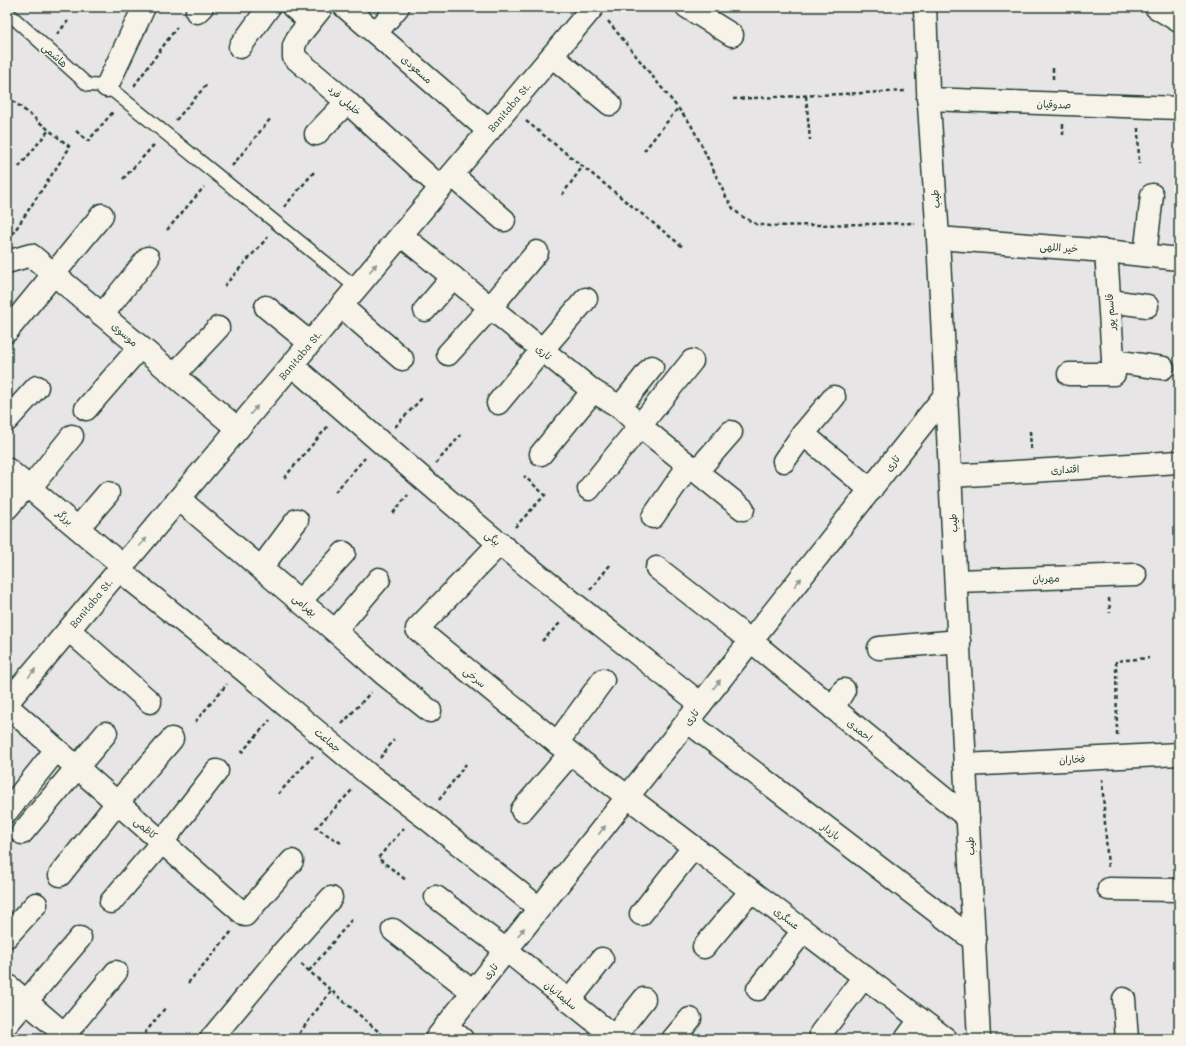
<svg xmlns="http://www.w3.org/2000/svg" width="1186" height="1046" viewBox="0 0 1186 1046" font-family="Mali,'Playpen Sans Arabic',sans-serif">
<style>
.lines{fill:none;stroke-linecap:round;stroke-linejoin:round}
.service-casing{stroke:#1f3d34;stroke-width:15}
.minor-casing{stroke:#1f3d34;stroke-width:25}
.secondary-casing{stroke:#1f3d34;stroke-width:25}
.path{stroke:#1f3d34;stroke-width:2.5;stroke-dasharray:4 3;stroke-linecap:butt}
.service{stroke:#f7f3e8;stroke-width:12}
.minor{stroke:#f7f3e8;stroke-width:22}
.secondary{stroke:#f7f3e8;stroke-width:22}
.oneway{fill:#8b988e}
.labels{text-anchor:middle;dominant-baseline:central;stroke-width:3;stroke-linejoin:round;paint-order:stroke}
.street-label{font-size:10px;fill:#1f3d34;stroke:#f7f3e8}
</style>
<rect width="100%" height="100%" fill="#e7e5e6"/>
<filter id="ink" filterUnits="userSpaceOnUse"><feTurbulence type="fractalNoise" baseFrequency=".025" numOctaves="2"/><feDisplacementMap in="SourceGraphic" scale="8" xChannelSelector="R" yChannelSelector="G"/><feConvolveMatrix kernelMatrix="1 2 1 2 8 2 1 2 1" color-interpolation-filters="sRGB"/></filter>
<g filter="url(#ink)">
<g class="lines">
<defs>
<polyline id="service" points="7,12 88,85 107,86 357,288"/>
<g id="minor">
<polyline points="293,7 310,21"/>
<polyline points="322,7 298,37 294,46 294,57 347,102 441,188"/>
<polyline points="345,7 489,131"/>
<polyline points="687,7 732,35"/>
<polyline points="197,12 202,7"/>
<polyline points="376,33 398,7"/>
<polyline points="240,47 269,7"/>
<polyline points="552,56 610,104"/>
<polyline points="107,86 144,7"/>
<polyline points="928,99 1179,108"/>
<polyline points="316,134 347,102"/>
<polyline points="452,175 504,220"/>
<polyline points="401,235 593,391 620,407 640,426 743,509"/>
<polyline points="938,238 1106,251 1179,259"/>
<polyline points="1145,255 1152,195"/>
<polyline points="7,262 31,255 238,429"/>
<polyline points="1110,301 1147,306"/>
<polyline points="341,306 402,359"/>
<polyline points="266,307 310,343"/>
<polyline points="425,310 453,277"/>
<polyline points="102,315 148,258"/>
<polyline points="7,331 102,215"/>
<polyline points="448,354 490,308 537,252"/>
<polyline points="1113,361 1163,368"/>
<path d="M292,365C361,425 430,486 500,544C566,598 634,651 701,704"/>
<polyline points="1069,374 1114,374 1106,251"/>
<polyline points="174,375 218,328"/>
<polyline points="498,403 542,350 586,299"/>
<polyline points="620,407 652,367"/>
<polyline points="86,409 140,347"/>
<polyline points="7,420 37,387"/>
<polyline points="803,434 871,490"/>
<polyline points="541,454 593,391"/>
<polyline points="784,461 803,434 834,397"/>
<polyline points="7,469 123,566"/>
<polyline points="697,471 731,432"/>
<polyline points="951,476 1179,462"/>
<polyline points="30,488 72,436"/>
<polyline points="589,489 692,361"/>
<polyline points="179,499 335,631 385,675 430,711"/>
<polyline points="7,508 27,485"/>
<polyline points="653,517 689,465"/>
<polyline points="78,528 108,493"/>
<polyline points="500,543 417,629 557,743 946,1039"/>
<polyline points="261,568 297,520"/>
<polyline points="657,568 751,641 968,818"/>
<polyline points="119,570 241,668 368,774 426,818 539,908"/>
<polyline points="956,581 1135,575"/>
<polyline points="300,601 344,553"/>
<polyline points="69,630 150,702"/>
<polyline points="335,631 379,579"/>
<polyline points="879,648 959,641"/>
<polyline points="7,703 593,7"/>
<polyline points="7,706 245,915 292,861"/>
<polyline points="833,708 844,690"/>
<polyline points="687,721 975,941"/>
<polyline points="557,743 603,680"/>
<polyline points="965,765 1179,754"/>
<polyline points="522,810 570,754"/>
<polyline points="7,811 56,750"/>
<polyline points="22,833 106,733"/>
<polyline points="60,875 117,803 172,739"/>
<polyline points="1109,889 1179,890"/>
<polyline points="436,897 506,950 617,1039"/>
<polyline points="111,902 162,842 217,771"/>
<polyline points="641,914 693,848"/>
<polyline points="393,930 473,992"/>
<polyline points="7,936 36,904"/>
<polyline points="704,947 751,891"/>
<polyline points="7,985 70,1039"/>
<polyline points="758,989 803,931"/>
<polyline points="1124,999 1127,1039"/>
<polyline points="569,1001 602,959"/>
<polyline points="7,1024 80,938"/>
<polyline points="446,1026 462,1039"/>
<polyline points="821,1033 864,977"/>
<polyline points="65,1034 116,972"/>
<polyline points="614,1037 644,999"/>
<polyline points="211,1039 285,950 331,898"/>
<polyline points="436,1039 946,394"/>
<polyline points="673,1039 690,1019"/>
<polyline points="906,1039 920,1020"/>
</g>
<g id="secondary">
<polyline points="925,7 928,90 938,238 979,1039"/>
<polyline points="1156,7 1179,21"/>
</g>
</defs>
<use href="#service" class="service-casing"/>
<use href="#minor" class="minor-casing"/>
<use href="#secondary" class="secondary-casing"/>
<g class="path">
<polyline points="608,21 690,123 701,144 726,197 734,210 743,217 756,224 770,226 915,223"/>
<polyline points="57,34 68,21"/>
<polyline points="1053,68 1053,82"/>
<polyline points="134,86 177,27"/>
<polyline points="7,96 70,147 10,238"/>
<polyline points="806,96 810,140"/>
<polyline points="733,99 906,91"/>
<polyline points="176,120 208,83"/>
<polyline points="526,121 683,247"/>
<polyline points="1063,124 1063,138"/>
<polyline points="1138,128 1139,164"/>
<polyline points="76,131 88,141 113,112"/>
<polyline points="644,151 678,108"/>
<polyline points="232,166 271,118"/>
<polyline points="19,167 49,130"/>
<polyline points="123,179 154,145"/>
<polyline points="562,195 583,166"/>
<polyline points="284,207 314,172"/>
<polyline points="167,230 204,187"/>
<polyline points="224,286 268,237"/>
<polyline points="395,427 422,398"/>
<polyline points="1030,431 1031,449"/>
<polyline points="436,463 461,435"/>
<polyline points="284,478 329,425"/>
<polyline points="335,492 365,458"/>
<polyline points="393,513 408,495"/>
<polyline points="515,527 545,495 524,476"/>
<polyline points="590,590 610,565"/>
<polyline points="1109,598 1110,613"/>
<polyline points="542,641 561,622"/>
<polyline points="195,722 227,684"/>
<polyline points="342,724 371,692"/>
<polyline points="1117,735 1116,661 1149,658"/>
<polyline points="241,753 270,720"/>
<polyline points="380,758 394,740"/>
<polyline points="1102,779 1108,868"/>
<polyline points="278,794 313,756"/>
<polyline points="439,800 466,764"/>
<polyline points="404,828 378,858 406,880"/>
<polyline points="341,843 316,828 352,790"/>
<polyline points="301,964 387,1039"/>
<polyline points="309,971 353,918"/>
<polyline points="188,983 232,931"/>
<polyline points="140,1039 166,1007"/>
<polyline points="295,1039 331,991"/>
</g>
<use href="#service" class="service"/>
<use href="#minor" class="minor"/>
<use href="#secondary" class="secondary"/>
</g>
<defs><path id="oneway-solid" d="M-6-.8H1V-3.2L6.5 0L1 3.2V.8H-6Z"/></defs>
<g class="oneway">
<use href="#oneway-solid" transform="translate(373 268) rotate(-50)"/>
<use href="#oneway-solid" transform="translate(254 410) rotate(-50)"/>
<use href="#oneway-solid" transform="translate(143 542) rotate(-50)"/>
<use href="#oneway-solid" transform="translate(798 582) rotate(-51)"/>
<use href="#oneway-solid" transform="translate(32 673) rotate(-50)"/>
<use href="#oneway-solid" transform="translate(717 684) rotate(-52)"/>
<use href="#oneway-solid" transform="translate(602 830) rotate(-52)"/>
<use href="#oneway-solid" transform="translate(521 932) rotate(-52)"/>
</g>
</g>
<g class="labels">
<g class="street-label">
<text transform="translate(55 55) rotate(42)">هاشمی</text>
<text transform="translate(417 69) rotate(41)">مسعودی</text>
<text transform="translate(345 100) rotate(41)">خلیلی فرد</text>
<text transform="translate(1054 104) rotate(2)">صدوقیان</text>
<text transform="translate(509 107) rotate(-50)">Banitaba St.</text>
<text transform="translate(935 199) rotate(-94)">طیب</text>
<text transform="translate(1059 247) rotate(4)">خیر اللهی</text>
<text transform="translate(1110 312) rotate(-94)">قاسم پور</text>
<text transform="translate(125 334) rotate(41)">موسوی</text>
<text transform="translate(544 352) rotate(39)">تاری</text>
<text transform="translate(300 355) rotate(-50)">Banitaba St.</text>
<text transform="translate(892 463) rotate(-52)">تاری</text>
<text transform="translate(1065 469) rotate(-3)">اقتداری</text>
<text transform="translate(65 517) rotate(40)">برزگر</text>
<text transform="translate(953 523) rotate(-93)">طیب</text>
<text transform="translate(493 538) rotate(40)">بیگی</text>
<text transform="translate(1046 578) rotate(-2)">مهربان</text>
<text transform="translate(91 603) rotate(-50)">Banitaba St.</text>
<text transform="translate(305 605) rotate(40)">بهرامی</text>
<text transform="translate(475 677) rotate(39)">سرخی</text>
<text transform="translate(691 717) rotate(-52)">تاری</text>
<text transform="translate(860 730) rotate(39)">احمدی</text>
<text transform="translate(328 740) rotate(40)">جماعت</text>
<text transform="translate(1072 759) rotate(-3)">فخاران</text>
<text transform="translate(146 828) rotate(41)">کاظمی</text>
<text transform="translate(831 831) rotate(37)">بازدار</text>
<text transform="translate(970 846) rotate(-93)">طیب</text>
<text transform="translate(787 918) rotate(37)">عسگری</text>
<text transform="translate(490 971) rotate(-51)">تاری</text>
<text transform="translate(561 995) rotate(39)">سلیمانیان</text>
</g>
</g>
<rect width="1186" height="1046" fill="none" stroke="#f7f3e8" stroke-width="24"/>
<rect x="12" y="12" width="1162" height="1022" fill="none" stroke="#1f3d34" stroke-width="1.5" filter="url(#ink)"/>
</svg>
